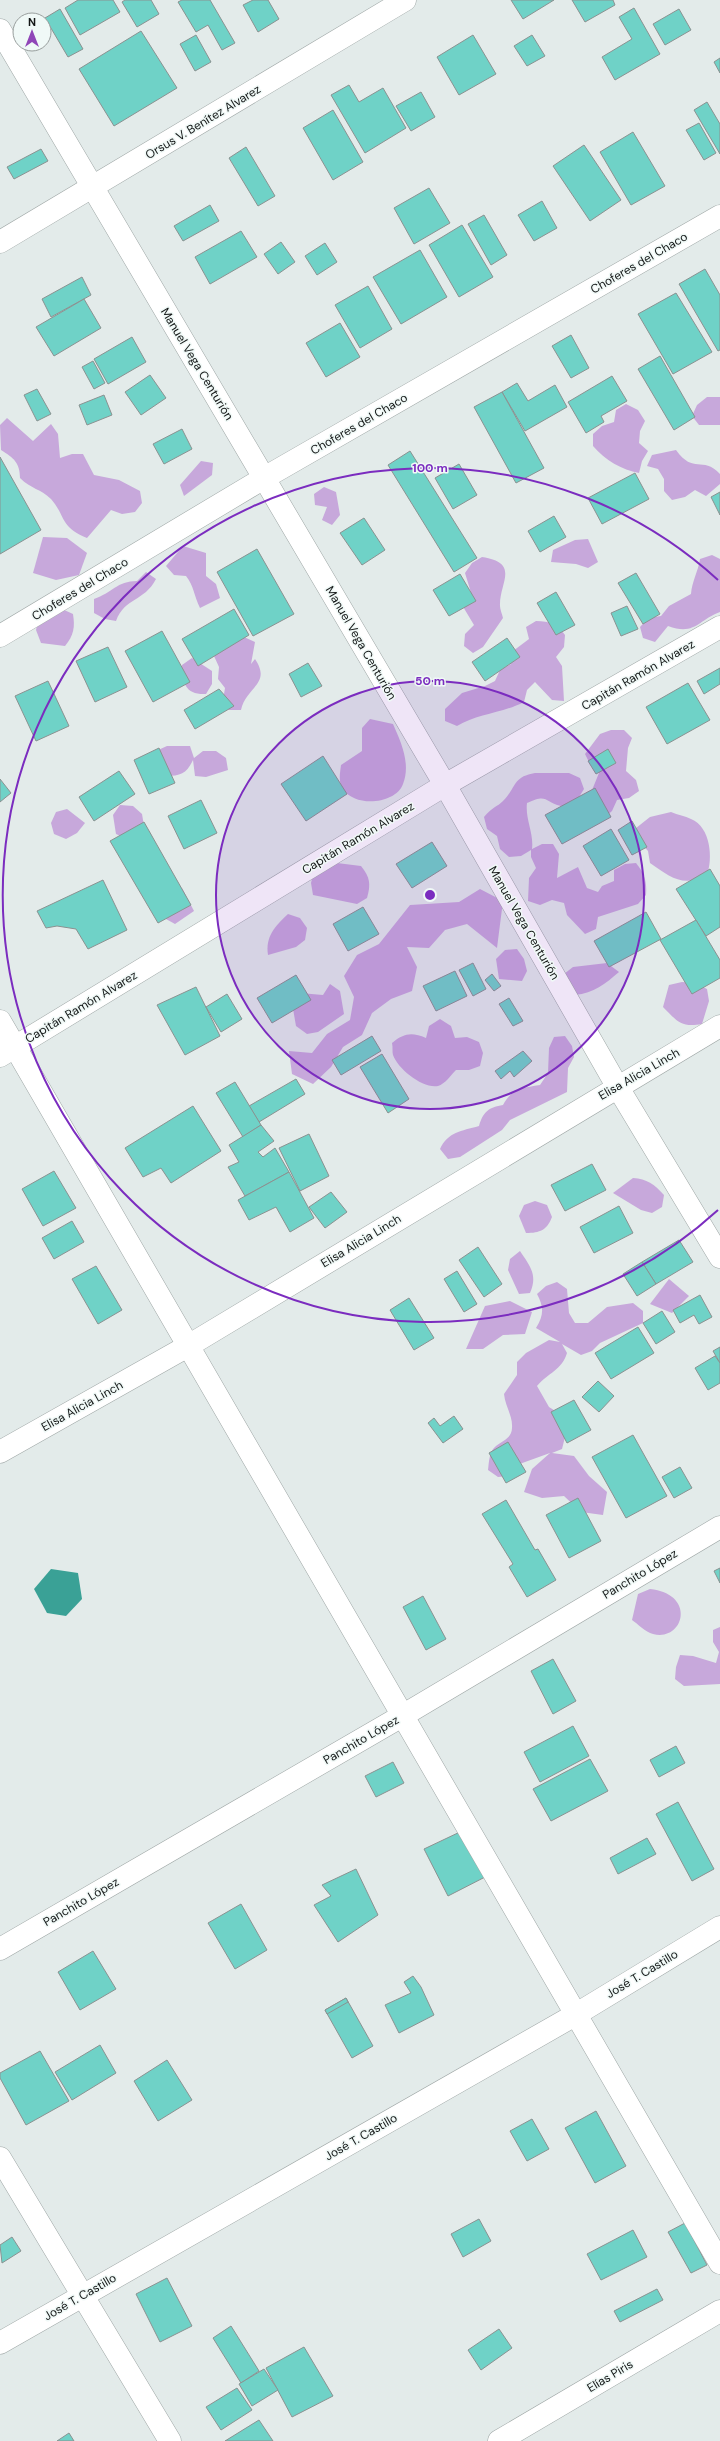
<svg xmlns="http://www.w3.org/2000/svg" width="720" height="2441" viewBox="0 0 720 2441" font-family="'DM Sans',sans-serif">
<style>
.green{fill:#c7a8db}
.water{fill:#3aa196}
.building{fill:#6fd2c7;stroke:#8a9291}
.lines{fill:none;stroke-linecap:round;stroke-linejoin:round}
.minor-casing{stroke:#9fa7a6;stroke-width:23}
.minor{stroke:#fff;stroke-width:22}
.ring{fill:none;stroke:#7b2cbf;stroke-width:2}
.labels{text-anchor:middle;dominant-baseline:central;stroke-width:3;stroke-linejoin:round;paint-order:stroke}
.street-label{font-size:12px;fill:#131616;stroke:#f0f9f7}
.centre{fill:#7b2cbf;stroke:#f0f9f7;stroke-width:2}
.ring-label{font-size:12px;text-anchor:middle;font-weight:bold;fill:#7b2cbf;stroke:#f0f9f7;stroke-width:3;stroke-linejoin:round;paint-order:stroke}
</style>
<rect width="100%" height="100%" fill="#e3ebea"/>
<g class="green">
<polygon points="707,397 720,397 720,425 699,425 692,416 697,405"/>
<path d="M626,404L638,410L645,421L640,431L639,443L648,451L642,461L639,473C622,470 605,460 593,446V434L602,426L614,422L616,410Z"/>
<path d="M7,418L33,441L51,424L58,434L60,458L72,454H83L94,475L119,480L140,491L142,503L135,512L122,514L111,510L87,538C59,526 67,518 51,499C41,489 31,489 20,478C20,463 14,458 1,450L0,425Z"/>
<path d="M676,450C694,475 702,455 720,474V484L706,496L695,490L685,497L672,500L664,491V479L658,469L647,466L652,455Z"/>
<polygon points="201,461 213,463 212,475 184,496 180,485"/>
<polygon points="324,487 336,492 340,515 332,525 322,520 327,507 315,505 314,494"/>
<polygon points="43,537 67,538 87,553 79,575 56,580 33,573"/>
<polygon points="588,539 598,562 588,568 576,564 551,562 553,550 575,540"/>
<path d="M183,546L206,553V576L216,584L220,598L200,608C194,596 194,586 186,576L174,575L166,566Z"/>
<path d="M712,555L720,559V612C698,620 695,636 668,626L655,642L643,638L640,627L648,618L661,616L669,606L691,594C692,581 698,572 700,559Z"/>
<path d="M482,557C521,563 499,583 500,606C500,609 502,614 503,618L483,647L473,653L464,646L465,634L474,625L462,605L472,596L465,573L472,563Z"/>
<path d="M146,572L156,579C144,602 125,597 116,621L105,619L94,613V599C112,593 117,581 137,581Z"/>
<path d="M62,609L73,614C75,627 74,635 65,646L41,643L36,630L39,618Z"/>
<path d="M536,621C550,621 557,624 565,635L564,647L556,657L562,666L564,701L552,700L535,682L527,690L524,702C503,713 477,714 457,726L445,721V709L462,693L485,686L495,681L500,670L511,664L513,651L529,639L526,627Z"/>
<path d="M244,637L255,642L251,664L255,659C272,684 246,687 241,710H229L223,700L225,688L218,679L219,667L214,656Z"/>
<path d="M192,658L212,671V684L206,694C186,695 182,684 182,665Z"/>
<path d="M370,719L393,724C401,742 411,764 403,784C396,804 355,808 343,789C338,782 340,773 341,765L362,751V728Z"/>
<polygon points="611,730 624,730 632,738 628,748 626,771 636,780 639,791 629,798 617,800 612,811 603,819 581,817 599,773 590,764 585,754 600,734"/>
<path d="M167,746H190L194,758L203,751H216L226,758L228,770L206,777L195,776L193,760C187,773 181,776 166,776L156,751Z"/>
<path d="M535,773H569L580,778L584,789L574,805C571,805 565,807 561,806C544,802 548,793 527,803C525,819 534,833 532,849L542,844H553L559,854L557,878L578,867L587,888L598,892L602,886L614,881V870L625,864L636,863C645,874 647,882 646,895L638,904L598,917L596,929L585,934L567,915L564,903L552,900L540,905L528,901L529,878L536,868L531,857V850L521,856L509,857L500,849L497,836L487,829L484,817C492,807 497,807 503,801C517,787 512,777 535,773Z"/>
<polygon points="120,805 133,806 142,814 144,826 127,839 116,834 113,815"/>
<polygon points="67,809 85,823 77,833 66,839 54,834 51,823 56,812"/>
<path d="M671,812C678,815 685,816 691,819C711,827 713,859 707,875C683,888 670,877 650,863L648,851L631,832L650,817Z"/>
<path d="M337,863L361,866C370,877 371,884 367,898L357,904L313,895L311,883L314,871Z"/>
<polygon points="182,888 194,911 175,924 155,913 160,898"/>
<polygon points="480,889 503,901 497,948 467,924 445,930 429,948 407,947 417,967 412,991 391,999 372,1013 362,1035 343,1047 331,1067 313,1084 292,1074 289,1051 312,1053 327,1034 350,1020 354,997 344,976 357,955 379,944 410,905 459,902"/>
<path d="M288,914L300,918L307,928L305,940L296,947L268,955C265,937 275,926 288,914Z"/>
<polygon points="517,949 524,959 527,971 522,981 499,979 496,959 505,950"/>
<path d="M607,963L619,972C605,984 594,993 575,995L564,974L573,967Z"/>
<path d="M682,982L695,983L707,989L709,1001L702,1024C681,1028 677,1021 663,1007L669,985Z"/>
<polygon points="330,984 340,991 344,1014 318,1032 307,1034 296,1026 292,1003 300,993 323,995"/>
<path d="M440,1019L451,1026L455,1038L467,1037L479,1042L483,1053L480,1066L469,1070H456C451,1075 445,1084 438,1086C423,1089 398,1069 393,1055C392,1052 393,1047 392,1043C404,1033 412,1032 426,1038L429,1026Z"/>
<path d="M565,1036L572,1046L574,1057L568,1068L567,1092L510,1120L502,1130L460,1157L448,1159L440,1149C448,1132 461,1131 479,1126C483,1112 489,1107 503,1105C512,1088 522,1088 540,1085L548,1073L549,1048L554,1037Z"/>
<path d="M633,1178C647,1179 654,1184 664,1195L662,1207L652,1213L641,1210L613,1193Z"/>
<path d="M535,1201L547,1205L552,1217C547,1230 540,1233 526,1233L519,1216L524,1205Z"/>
<path d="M520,1251C530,1266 538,1275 530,1293L519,1294L508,1270L510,1259Z"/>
<polygon points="669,1279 689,1296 672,1313 650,1304"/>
<path d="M557,1282L567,1289L569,1313L575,1323H588L607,1307L633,1303L643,1311V1323L600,1343L592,1351L581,1355L562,1344L567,1353C562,1370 548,1373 537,1386L549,1407L560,1414L565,1437L562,1449L552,1453L574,1456L589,1476L607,1492L603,1515L581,1512L564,1496L542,1498L524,1492L532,1469L550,1453L514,1466L509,1476L498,1477L488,1470C489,1462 489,1451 496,1446C502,1441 512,1438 512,1428C513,1416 505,1406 504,1394L517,1375V1362L526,1353L549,1340L560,1342L536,1328C544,1315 544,1307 537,1294L546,1286Z"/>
<polygon points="510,1301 532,1312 525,1334 503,1335 483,1349 466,1349 485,1306"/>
<path d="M650,1589C697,1594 684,1642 653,1634C645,1632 638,1624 632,1620L638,1594Z"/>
<polygon points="720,1627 720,1684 684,1686 675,1679 676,1667 680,1655 693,1656 716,1663 719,1652 713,1642 713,1630"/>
</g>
<polygon class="water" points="51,1569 78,1573 82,1599 66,1616 47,1613 34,1589"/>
<g class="building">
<polygon points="78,0 113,0 120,12 80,35 65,8"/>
<polygon points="125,0 151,0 159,14 137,27 122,2"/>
<polygon points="182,0 210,0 235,43 222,50 208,25 196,32 178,2"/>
<polygon points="253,0 268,0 279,19 258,32 243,5"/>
<polygon points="511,0 554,0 523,19"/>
<polygon points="572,0 613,0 615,5 585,22"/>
<polygon points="634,8 660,54 615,80 602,57 632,39 619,17"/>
<polygon points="60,9 83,49 68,57 45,18"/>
<polygon points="679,9 691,30 665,45 653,24"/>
<polygon points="141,31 177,88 114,126 79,69"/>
<polygon points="196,35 211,62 195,71 180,44"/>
<polygon points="473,35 496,74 459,95 437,57"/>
<polygon points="532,35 545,56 527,66 514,46"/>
<polygon points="720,58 720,73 714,62"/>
<polygon points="349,85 359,102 383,88 406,128 365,153 331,95"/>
<polygon points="421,92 435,117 411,131 396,106"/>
<polygon points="707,102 720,124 720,154 694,110"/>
<polygon points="333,110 363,162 333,180 303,128"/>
<polygon points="699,123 716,153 704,160 686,130"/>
<polygon points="633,132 665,186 631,205 600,152"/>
<polygon points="584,145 621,200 590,221 553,166"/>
<polygon points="246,147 275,196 258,206 229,158"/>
<polygon points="41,149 48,161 14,179 7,167"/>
<polygon points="429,188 450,223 414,244 394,208"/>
<polygon points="542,201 557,228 534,241 518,215"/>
<polygon points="210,205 219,221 183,241 174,226"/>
<polygon points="484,215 507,255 491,265 468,224"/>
<polygon points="462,225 493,277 459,297 429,245"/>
<polygon points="241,231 257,257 210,284 195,257"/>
<polygon points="281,242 295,262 278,274 264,254"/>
<polygon points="325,243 337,262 317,275 305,256"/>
<polygon points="420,250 447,297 401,324 373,277"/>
<polygon points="705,269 720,295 720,350 718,351 679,284"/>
<polygon points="82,277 91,295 51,317 42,299"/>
<polygon points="368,286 392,329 360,348 335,305"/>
<polygon points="676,293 712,352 673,374 638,314"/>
<polygon points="84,299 101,328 54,356 36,327"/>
<polygon points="340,323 360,357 326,377 306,343"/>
<polygon points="571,335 589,368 571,378 552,346"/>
<polygon points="132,337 146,362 108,384 94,359"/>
<polygon points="660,356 695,417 674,430 638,369"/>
<polygon points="93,361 105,383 94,389 82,367"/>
<polygon points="150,375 166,398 141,415 125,392"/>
<polygon points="612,376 627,401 601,416 604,422 586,433 568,402"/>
<polygon points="517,383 528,401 555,385 567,407 525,431 502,392"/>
<polygon points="37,389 51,414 37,421 24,395"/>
<polygon points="502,392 544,468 516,483 474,407"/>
<polygon points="104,395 112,415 87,425 79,405"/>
<polygon points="182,429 192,449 164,464 153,444"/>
<polygon points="410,451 477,558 454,572 388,465"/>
<polygon points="0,457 41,530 0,554"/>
<polygon points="459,464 477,495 453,509 435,478"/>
<polygon points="635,473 649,499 602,524 588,498"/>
<polygon points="720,492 720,515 711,497"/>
<polygon points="554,516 566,537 540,552 528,531"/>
<polygon points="364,518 385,550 362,565 340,533"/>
<polygon points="257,549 294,614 253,636 217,572"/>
<polygon points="636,573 660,614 643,624 618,583"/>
<polygon points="460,574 476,601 449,616 433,590"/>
<polygon points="556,592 575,625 556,635 537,603"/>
<polygon points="627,606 638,629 621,636 611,613"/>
<polygon points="234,609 249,635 198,666 182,639"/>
<polygon points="162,631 190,682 153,702 125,651"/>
<polygon points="507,638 520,657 485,681 472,662"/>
<polygon points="108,647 127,687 95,702 76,661"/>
<polygon points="308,663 322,686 301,697 289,674"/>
<polygon points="720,668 720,684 704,694 697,681"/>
<polygon points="48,681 69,726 36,741 15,696"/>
<polygon points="688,683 710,720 667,744 646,707"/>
<polygon points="219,689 234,706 195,729 184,710"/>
<polygon points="159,748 175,783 149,794 134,760"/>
<polygon points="608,749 616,763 596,774 588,761"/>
<polygon points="323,756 347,794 306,821 281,784"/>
<polygon points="119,771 135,794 94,821 79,797"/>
<polygon points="0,779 11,793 0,802"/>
<polygon points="595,788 611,817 562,844 545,815"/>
<polygon points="201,800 217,833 184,849 168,816"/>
<polygon points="632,821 647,847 632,855 618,830"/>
<polygon points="144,822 191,905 158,923 110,841"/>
<polygon points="611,829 629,860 601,876 583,846"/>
<polygon points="432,842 447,866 412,888 396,864"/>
<polygon points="710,869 720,886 720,927 706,936 676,889"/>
<polygon points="103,880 127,930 88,949 76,929 57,926 46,928 37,911"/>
<polygon points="363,907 379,934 348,951 333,924"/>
<polygon points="646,912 661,939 609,967 594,941"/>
<polygon points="696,920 720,960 720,978 692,994 660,940"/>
<polygon points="473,963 486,989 473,996 459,970"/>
<polygon points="455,971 467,996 436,1011 423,986"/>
<polygon points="492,974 501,986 494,991 485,980"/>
<polygon points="296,975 311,1000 272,1023 257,998"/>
<polygon points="196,987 220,1036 185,1055 157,1005"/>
<polygon points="227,994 242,1019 221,1032 206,1007"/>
<polygon points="509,998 523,1021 513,1026 499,1004"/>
<polygon points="372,1036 381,1051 341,1075 332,1060"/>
<polygon points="523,1051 532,1061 514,1077 510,1071 501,1079 495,1071"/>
<polygon points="382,1054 409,1099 388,1113 360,1067"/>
<polygon points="296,1079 305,1094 259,1122 249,1106"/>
<polygon points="235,1082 261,1125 243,1137 216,1093"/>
<polygon points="193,1106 221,1151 171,1183 161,1168 143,1177 125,1148"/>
<polygon points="261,1125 274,1141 258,1152 263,1157 275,1148 289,1172 245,1196 228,1167 239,1162 229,1145"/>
<polygon points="309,1134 329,1176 300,1191 279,1148"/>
<polygon points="592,1164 606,1190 565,1211 551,1185"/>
<polygon points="54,1171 76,1208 43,1226 22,1189"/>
<polygon points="289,1172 314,1218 290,1232 276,1207 249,1220 238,1200"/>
<polygon points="331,1192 347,1212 325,1228 309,1207"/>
<polygon points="619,1206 633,1233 594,1253 580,1227"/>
<polygon points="72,1221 84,1242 54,1259 42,1238"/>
<polygon points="679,1240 693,1262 656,1284 642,1262"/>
<polygon points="478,1247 502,1284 484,1297 459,1260"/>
<polygon points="642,1262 656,1284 637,1296 623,1274"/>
<polygon points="96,1266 122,1310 98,1324 72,1279"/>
<polygon points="457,1271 477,1304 464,1312 444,1279"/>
<polygon points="700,1295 712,1317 699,1324 694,1315 680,1323 673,1310"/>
<polygon points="409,1298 434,1338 414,1350 390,1310"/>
<polygon points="662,1311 675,1332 656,1344 643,1323"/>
<polygon points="638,1327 654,1353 611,1379 595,1353"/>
<polygon points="720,1347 720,1363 713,1351"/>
<polygon points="715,1356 720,1363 720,1383 708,1390 695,1368"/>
<polygon points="598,1381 614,1396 599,1412 582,1397"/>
<polygon points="574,1400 591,1430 567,1443 551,1412"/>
<polygon points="454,1416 463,1429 443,1443 428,1423 434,1418 440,1426"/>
<polygon points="633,1435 667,1496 626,1518 592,1457"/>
<polygon points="508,1442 526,1472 506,1483 489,1453"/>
<polygon points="680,1467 692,1488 674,1498 662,1477"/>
<polygon points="578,1498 601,1541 569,1558 546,1515"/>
<polygon points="506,1500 535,1550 538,1549 556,1580 527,1597 509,1567 513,1564 482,1514"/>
<polygon points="720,1568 720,1583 714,1571"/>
<polygon points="423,1596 446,1639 426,1650 403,1607"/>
<polygon points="553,1659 576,1701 553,1714 531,1671"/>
<polygon points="573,1726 589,1756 540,1782 524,1752"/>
<polygon points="676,1746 685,1763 659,1777 650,1760"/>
<polygon points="590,1759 608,1791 551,1821 533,1789"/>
<polygon points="393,1762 404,1783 376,1797 365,1776"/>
<polygon points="678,1802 714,1869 692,1881 656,1814"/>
<polygon points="462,1831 489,1875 448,1896 424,1849"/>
<polygon points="647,1838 656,1854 618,1874 610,1858"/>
<polygon points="356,1869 378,1915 338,1942 314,1905 331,1896 322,1885"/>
<polygon points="241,1904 267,1950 235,1969 208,1923"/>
<polygon points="93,1951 116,1989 80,2010 58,1972"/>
<polygon points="413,1976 421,1987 434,2015 399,2033 385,2005 411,1993 404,1982"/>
<polygon points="346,1998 373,2046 352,2058 325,2010"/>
<polygon points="346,1998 348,2002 327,2014 325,2010"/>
<polygon points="100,2045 116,2073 72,2100 55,2072"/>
<polygon points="40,2051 69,2101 26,2125 0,2078 0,2073"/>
<polygon points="167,2060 192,2100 158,2121 134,2081"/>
<polygon points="596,2111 626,2166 595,2183 565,2128"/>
<polygon points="532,2119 549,2149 527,2161 510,2131"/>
<polygon points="479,2219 491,2241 463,2257 451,2234"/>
<polygon points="685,2223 707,2265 691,2273 668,2232"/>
<polygon points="633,2230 647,2257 601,2280 587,2254"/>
<polygon points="12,2237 21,2251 2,2263 0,2245"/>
<polygon points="167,2278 192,2326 160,2342 136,2294"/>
<polygon points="657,2289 663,2300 620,2322 614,2311"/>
<polygon points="231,2326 259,2371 241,2383 213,2338"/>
<polygon points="499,2329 512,2348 481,2370 468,2350"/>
<polygon points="304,2347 333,2396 292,2417 266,2368"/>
<polygon points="264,2369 278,2390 252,2406 239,2384"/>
<polygon points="237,2388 252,2410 221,2430 206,2407"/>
<polygon points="259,2420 273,2441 225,2441"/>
<polygon points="69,2433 74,2441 57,2441"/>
</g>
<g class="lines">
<defs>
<g id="minor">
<polyline points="0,30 445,785 617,1086 720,1257"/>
<polyline points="0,242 405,0"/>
<polyline points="0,636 264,478 720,216"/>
<polyline points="0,1021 720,2263"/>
<polyline points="0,1056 445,785 720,627"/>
<polyline points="0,1452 188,1346 720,1026"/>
<polyline points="0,1949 402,1716 720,1527"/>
<polyline points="0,2158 170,2441"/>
<polyline points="0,2343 575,2015 720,1927"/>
<polyline points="499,2441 720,2311"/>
</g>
</defs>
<use href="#minor" class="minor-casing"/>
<use href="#minor" class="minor"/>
</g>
<circle cx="430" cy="895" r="214" fill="#7b2cbf" fill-opacity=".12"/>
<g class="ring">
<circle cx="430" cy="895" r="214"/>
<path d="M718 1210A427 427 0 1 1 718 580"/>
</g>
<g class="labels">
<g class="street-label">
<text transform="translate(203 122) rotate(-31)">Orsus V. Benítez Alvarez</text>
<text transform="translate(639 263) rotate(-30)">Choferes del Chaco</text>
<text transform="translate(197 364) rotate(59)">Manuel Vega Centurión</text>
<text transform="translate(359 424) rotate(-30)">Choferes del Chaco</text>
<text transform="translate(80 589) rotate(-31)">Choferes del Chaco</text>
<text transform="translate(361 643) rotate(60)">Manuel Vega Centurión</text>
<text transform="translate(638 675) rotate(-30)">Capitán Ramón Alvarez</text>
<text transform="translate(358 838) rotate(-31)">Capitán Ramón Alvarez</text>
<text transform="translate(524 923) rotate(60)">Manuel Vega Centurión</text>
<text transform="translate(81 1007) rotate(-31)">Capitán Ramón Alvarez</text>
<text transform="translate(639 1074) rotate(-30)">Elisa Alicia Linch</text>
<text transform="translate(361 1241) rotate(-31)">Elisa Alicia Linch</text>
<text transform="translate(82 1406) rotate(-29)">Elisa Alicia Linch</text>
<text transform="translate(640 1574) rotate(-31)">Panchito López</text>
<text transform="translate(361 1740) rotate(-30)">Panchito López</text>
<text transform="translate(81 1902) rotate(-30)">Panchito López</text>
<text transform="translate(642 1974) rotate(-31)">José T. Castillo</text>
<text transform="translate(361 2137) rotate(-30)">José T. Castillo</text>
<text transform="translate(80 2297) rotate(-30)">José T. Castillo</text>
<text transform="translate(610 2376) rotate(-31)">Elías Piris</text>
</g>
</g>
<circle cx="430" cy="895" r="6" class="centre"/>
<g class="ring-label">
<text x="430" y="472">100 m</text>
<text x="430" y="685">50 m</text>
</g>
<g transform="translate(32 32)"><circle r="19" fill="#f0f9f7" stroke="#989e9d"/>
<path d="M0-3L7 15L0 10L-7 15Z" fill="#9046b8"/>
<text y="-6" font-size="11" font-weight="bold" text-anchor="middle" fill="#131616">N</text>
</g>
</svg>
